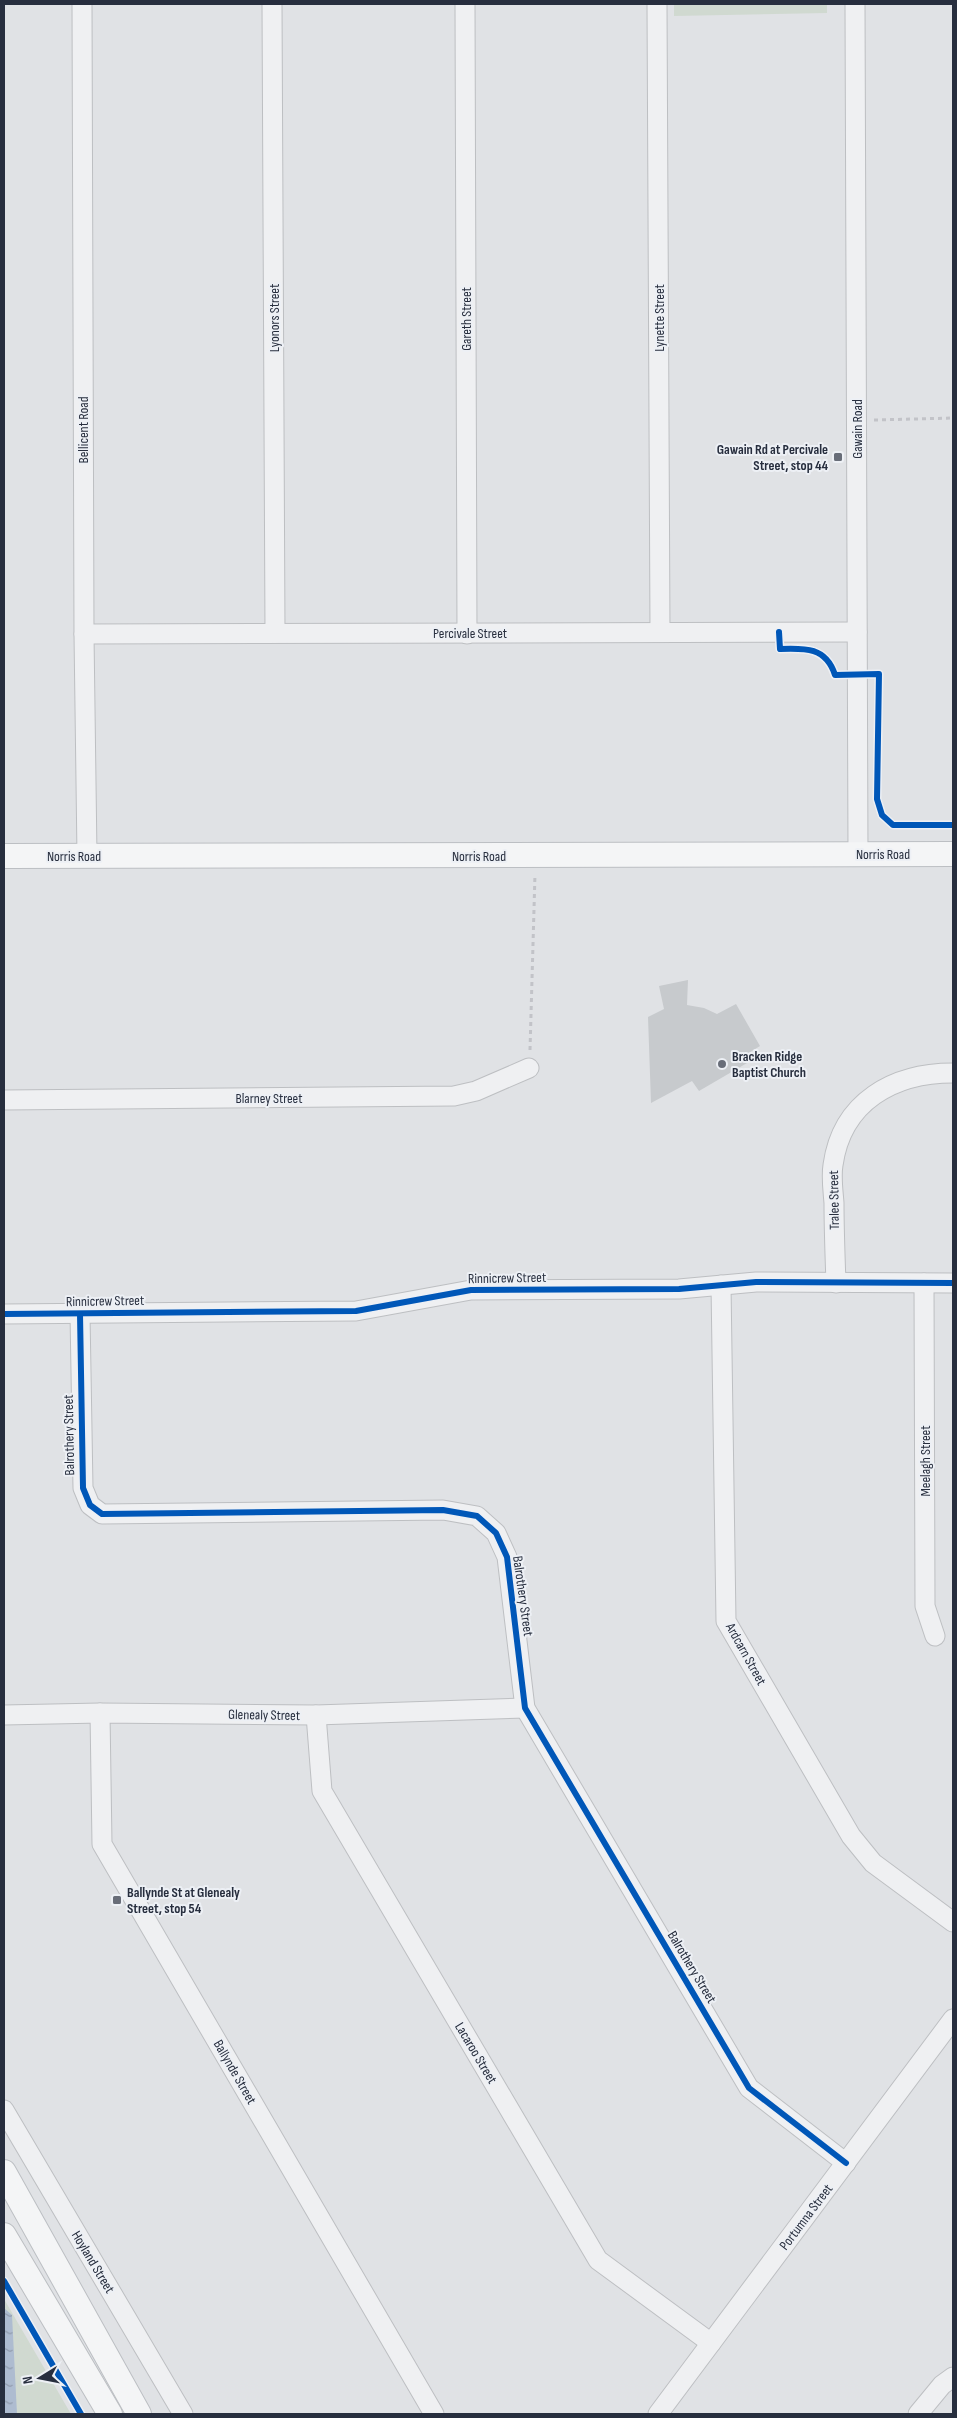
<svg xmlns="http://www.w3.org/2000/svg" width="957" height="2418" viewBox="0 0 957 2418" font-family="'Sofia Sans Condensed',sans-serif">
<style>
.park{fill:#d0d9d0}
.water{fill:url(#water-ripples)}
.building{fill:#c7cacd}
.lines{fill:none;stroke-linecap:round;stroke-linejoin:round}
.minor-casing{stroke:#bdbfc2;stroke-width:21}
.major-casing{stroke:#bcbfc3;stroke-width:26}
.path{stroke:#c2c3c8;stroke-width:3;stroke-dasharray:4 4;stroke-linecap:butt}
.minor{stroke:#eff0f2;stroke-width:19}
.major{stroke:#f4f5f6;stroke-width:24}
.cycleway-casing{stroke:#edf0f5;stroke-width:9}
.cycleway{stroke:#0057b8;stroke-width:6}
.poi-dot{fill:#686d78;stroke:#edf0f5;stroke-width:2}
.labels{text-anchor:middle;dominant-baseline:central;stroke-width:4;stroke-linejoin:round;paint-order:stroke}
.street-label{font-size:14px;fill:#272e3e;stroke:#edf0f5}
.poi-label{font-size:14px;font-weight:bold;fill:#272e3e;stroke:#edf0f5;text-anchor:start}
</style>
<defs>
<pattern id="water-ripples" width="26" height="14" patternUnits="userSpaceOnUse" patternTransform="scale(1.25)"><rect width="26" height="14" fill="#aebcd0"/><path d="M2 4q2-2 4 0t4 0M15 11q2-2 4 0t4 0" fill="none" stroke="#8e99aa"/></pattern>
</defs>
<rect width="100%" height="100%" fill="#e0e2e5"/>
<g class="park">
<polygon points="674,4 827,4 827,13 674,16"/>
<polygon points="4,2299 71,2414 4,2414"/>
</g>
<polygon class="water" points="4,2308 12,2315 17,2414 4,2414"/>
<polygon class="building" points="688,980 687,1005 704,1008 717,1014 736,1004 760,1046 742,1057 747,1063 699,1091 692,1081 651,1103 648,1017 664,1009 659,986"/>
<g class="lines">
<defs>
<g id="minor">
<polyline points="82,4 84,634 87,856"/>
<polyline points="272,4 275,633"/>
<polyline points="465,4 467,634"/>
<polyline points="657,4 660,632"/>
<polyline points="855,4 858,854"/>
<polyline points="84,634 857,632"/>
<polyline points="4,1100 454,1096 476,1091 529,1068"/>
<path d="M836,1283C835,1256 834,1229 834,1203C833,1190 831,1177 833,1165C842,1101 894,1073 953,1073"/>
<polyline points="924,1283 925,1606 935,1636"/>
<polyline points="721,1285 726,1621 851,1836 873,1863 953,1922"/>
<polyline points="4,1314 356,1311 471,1290 679,1289 756,1282 953,1283"/>
<polyline points="80,1314 83,1488 90,1505 102,1514 443,1510 477,1516 496,1533 507,1557 525,1708 749,2088 846,2163"/>
<polyline points="100,1713 102,1844 434,2414"/>
<polyline points="4,1715 100,1713 316,1715 525,1708"/>
<polyline points="316,1715 322,1791 598,2260 711,2343"/>
<polyline points="4,2110 183,2414"/>
<polyline points="658,2414 953,2019"/>
<polyline points="918,2414 942,2385 953,2377"/>
</g>
<g id="major">
<polyline points="4,856 953,854"/>
<polyline points="4,2172 139,2414"/>
<polyline points="4,2235 110,2414"/>
</g>
</defs>
<use href="#minor" class="minor-casing"/>
<use href="#major" class="major-casing"/>
<g class="path">
<polyline points="874,420 953,418"/>
<polyline points="530,1050 535,874"/>
</g>
<use href="#minor" class="minor"/>
<use href="#major" class="major"/>
<defs>
<g id="cycleway">
<path d="M779,632L780,649C805,648 826,647 835,675L879,674L877,799L882,815L893,825H953"/>
<polyline points="4,1314 356,1311 471,1290 679,1289 756,1282 953,1283"/>
<polyline points="80,1314 83,1488 90,1505 102,1514 443,1510 477,1516 496,1533 507,1557 525,1708 749,2088 846,2163"/>
<polyline points="4,2281 81,2414"/>
</g>
</defs>
<use href="#cycleway" class="cycleway-casing"/>
<use href="#cycleway" class="cycleway"/>
</g>
<g class="poi-dot">
<rect x="833" y="452" width="10" height="10" rx="2.5"/>
<circle cx="722" cy="1064" r="5"/>
<rect x="112" y="1895" width="10" height="10" rx="2.5"/>
</g>
<g class="labels">
<g class="street-label">
<text transform="translate(274 318) rotate(-90)">Lyonors Street</text>
<text transform="translate(659 318) rotate(-90)">Lynette Street</text>
<text transform="translate(466 319) rotate(-90)">Gareth Street</text>
<text transform="translate(857 429) rotate(-90)">Gawain Road</text>
<text transform="translate(83 430) rotate(-90)">Bellicent Road</text>
<text x="470" y="633">Percivale Street</text>
<text x="883" y="854">Norris Road</text>
<text x="74" y="856">Norris Road</text>
<text x="479" y="856">Norris Road</text>
<text x="269" y="1098">Blarney Street</text>
<text transform="translate(834 1200) rotate(-91)">Tralee Street</text>
<text transform="translate(507 1278) rotate(-1)">Rinnicrew Street</text>
<text transform="translate(105 1301) rotate(-1)">Rinnicrew Street</text>
<text transform="translate(69 1435) rotate(-91)">Balrothery Street</text>
<text transform="translate(925 1461) rotate(-90)">Meelagh Street</text>
<text transform="translate(523 1596) rotate(82)">Balrothery Street</text>
<text transform="translate(746 1654) rotate(61)">Ardcarn Street</text>
<text transform="translate(264 1715) rotate(1)">Glenealy Street</text>
<text transform="translate(692 1967) rotate(59)">Balrothery Street</text>
<text transform="translate(476 2053) rotate(59)">Lacaroo Street</text>
<text transform="translate(235 2072) rotate(60)">Ballynde Street</text>
<text transform="translate(806 2217) rotate(-53)">Portumna Street</text>
<text transform="translate(93 2262) rotate(59)">Hoyland Street</text>
</g>
<g class="poi-label">
<text x="828" y="449" text-anchor="end">Gawain Rd at Percivale<tspan x="828" dy="16">Street, stop 44</tspan></text>
<text x="732" y="1056">Bracken Ridge<tspan x="732" dy="16">Baptist Church</tspan></text>
<text x="127" y="1892">Ballynde St at Glenealy<tspan x="127" dy="16">Street, stop 54</tspan></text>
</g>
</g>
<rect width="957" height="2418" fill="none" stroke="#272e3e" stroke-width="10"/>
<g transform="translate(40 2378) rotate(260)" stroke="#edf0f5" stroke-width="4" paint-order="stroke">
<path d="M0-4L9 19L0 12L-9 19Z" fill="#272e3e"/>
<text y="-8" font-size="14" font-weight="bold" text-anchor="middle" fill="#272e3e">N</text>
</g>
</svg>
